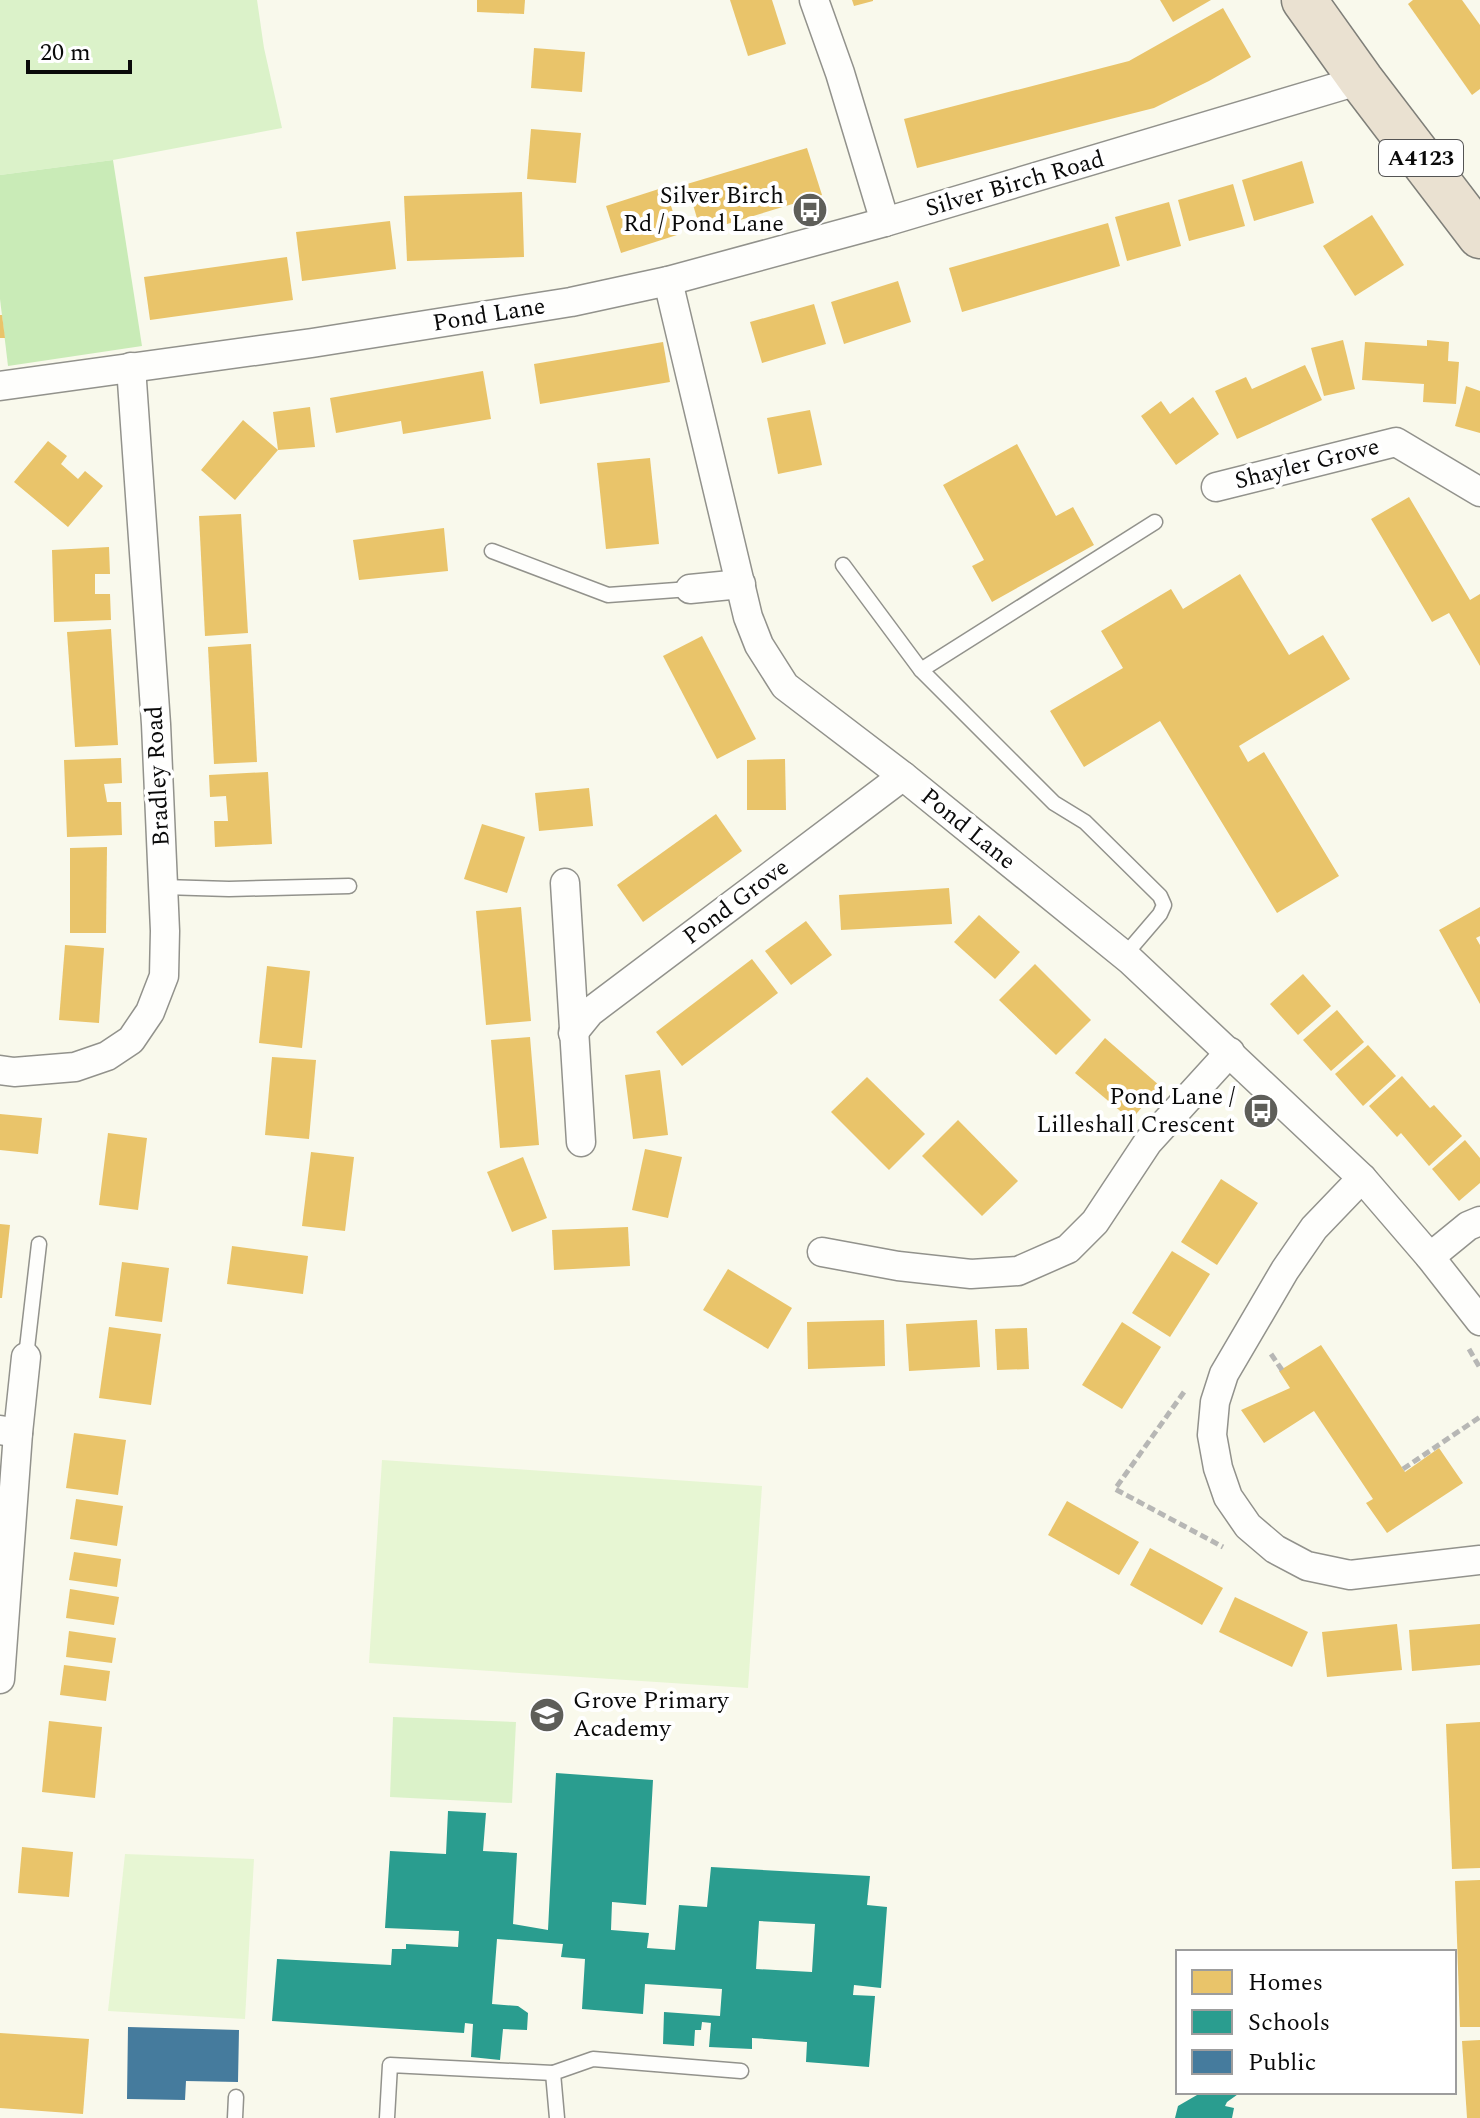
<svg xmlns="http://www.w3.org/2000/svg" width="1480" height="2118" viewBox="0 0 1480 2118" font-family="Spectral,serif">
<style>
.green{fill:#dbf2c9}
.forest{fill:#c9ebb7}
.pitch{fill:#e7f6d3}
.homes{fill:#e9c46a}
.schools{fill:#2a9d8f;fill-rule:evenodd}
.public{fill:#457b9d}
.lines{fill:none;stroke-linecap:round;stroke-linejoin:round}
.lane-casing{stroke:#92928c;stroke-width:17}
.street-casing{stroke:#92928c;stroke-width:31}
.highway-casing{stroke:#7f7f79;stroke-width:47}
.path{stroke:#b7b7b5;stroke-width:5;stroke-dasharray:8 4;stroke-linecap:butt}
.lane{stroke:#fefefc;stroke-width:14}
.street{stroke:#fefefc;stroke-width:28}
.highway{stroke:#eae1d1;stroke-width:44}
.labels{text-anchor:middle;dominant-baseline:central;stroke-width:8;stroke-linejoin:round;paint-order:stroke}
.shield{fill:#fff;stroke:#545454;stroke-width:2}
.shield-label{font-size:22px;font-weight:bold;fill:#0a0a0a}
.street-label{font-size:24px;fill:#0a0a0a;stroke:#fff}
.poi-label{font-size:24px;fill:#0a0a0a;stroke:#fff;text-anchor:end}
</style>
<rect width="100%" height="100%" fill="#f9f9ec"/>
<g class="green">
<polygon points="0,0 257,0 264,48 282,128 113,160 0,175"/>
<polygon points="393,1717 516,1722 512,1803 390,1797"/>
</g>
<polygon class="forest" points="113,160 142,346 8,366 0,299 0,175"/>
<g class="pitch">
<polygon points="382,1460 762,1486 748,1688 369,1663"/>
<polygon points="125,1854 254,1859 245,2019 108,2011"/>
</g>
<g class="homes">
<polygon points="477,0 525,0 524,14 477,12"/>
<polygon points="730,0 772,0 786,44 748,56"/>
<polygon points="852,0 873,0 873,1 854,6"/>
<polygon points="1160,0 1211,0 1173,22"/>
<polygon points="1413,0 1462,0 1480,25 1480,89 1472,95 1408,4"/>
<polygon points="1223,8 1251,57 1209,81 1154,108 917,168 904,119 1129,61"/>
<polygon points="534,48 585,52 582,92 531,88"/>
<polygon points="531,129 581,133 576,183 527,179"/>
<polygon points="807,148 822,195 701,232 687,184"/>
<polygon points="1302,161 1314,203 1254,221 1242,180"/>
<polygon points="1233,184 1245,226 1189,241 1178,200"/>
<polygon points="665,187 680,234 621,253 606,206"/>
<polygon points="522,192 524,257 407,261 404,196"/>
<polygon points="1169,202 1181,246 1127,261 1115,217"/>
<polygon points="1372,215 1404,265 1355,296 1323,246"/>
<polygon points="390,221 396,269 302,281 296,232"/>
<polygon points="1108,223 1120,266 962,312 949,268"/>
<polygon points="287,257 293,300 150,320 144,277"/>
<polygon points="898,281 911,322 844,344 831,302"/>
<polygon points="814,304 826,344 762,363 750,322"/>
<polygon points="0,315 2,315 5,338 0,338"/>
<polygon points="1343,340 1355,389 1324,396 1311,348"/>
<polygon points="1427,340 1449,342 1448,361 1459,362 1456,404 1423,402 1424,384 1362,380 1365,342 1427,346"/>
<polygon points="663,342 670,382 540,404 534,364"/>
<polygon points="1305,365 1322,400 1237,439 1215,391 1246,377 1252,389"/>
<polygon points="483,371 491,419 403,434 401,421 336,433 330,398"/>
<polygon points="1466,386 1480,391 1480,433 1455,426"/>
<polygon points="1193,397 1219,434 1176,465 1141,416 1161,401 1170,414"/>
<polygon points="310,407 315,447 278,450 235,500 201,470 243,420 278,450 273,412"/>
<polygon points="810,410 822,465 778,474 767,418"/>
<polygon points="48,441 67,456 61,464 69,471 78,479 85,471 103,486 68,527 14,482"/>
<polygon points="1017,444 1056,516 1073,507 1094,545 992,602 972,566 984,560 943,485"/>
<polygon points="650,458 659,544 606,549 597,463"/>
<polygon points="1409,497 1470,600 1480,594 1480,666 1449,613 1432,622 1371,519"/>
<polygon points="241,514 248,633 205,636 199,516"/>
<polygon points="444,528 448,571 359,580 353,540"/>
<polygon points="109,547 110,574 95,574 95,594 110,594 111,620 54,622 52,550"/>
<polygon points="1240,574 1289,655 1323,635 1350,679 1239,746 1248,762 1264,752 1339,876 1277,913 1160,721 1084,767 1050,711 1123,668 1101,631 1171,589 1183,609"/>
<polygon points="111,629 118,745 75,747 67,632"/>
<polygon points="702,636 756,739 717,759 663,656"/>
<polygon points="251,644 257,762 214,764 208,647"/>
<polygon points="121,758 122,783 104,784 107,802 121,802 122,835 67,837 64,760"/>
<polygon points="785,759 786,810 747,810 747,760"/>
<polygon points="268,772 272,844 215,847 214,821 228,821 226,796 210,797 209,775"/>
<polygon points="589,788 593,826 539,831 535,793"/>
<polygon points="716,814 742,851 643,922 617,885"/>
<polygon points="482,824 525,837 507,893 464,879"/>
<polygon points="107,847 106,933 70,933 70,848"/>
<polygon points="949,888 952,924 841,930 839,895"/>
<polygon points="521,907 531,1021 486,1025 476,911"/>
<polygon points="1480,907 1480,936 1476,938 1480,945 1480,1004 1439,930"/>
<polygon points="979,915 1020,952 995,979 954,942"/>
<polygon points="806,921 832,955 791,985 765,951"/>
<polygon points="65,945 104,948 99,1023 59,1020"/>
<polygon points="752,959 778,993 682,1066 656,1032"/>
<polygon points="1035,964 1091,1020 1056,1055 999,1000"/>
<polygon points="267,966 310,971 302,1048 259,1043"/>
<polygon points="1303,974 1331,1006 1298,1035 1270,1004"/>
<polygon points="1337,1010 1364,1042 1331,1071 1303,1040"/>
<polygon points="530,1037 539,1145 500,1148 491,1040"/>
<polygon points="1105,1038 1160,1086 1131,1120 1075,1073"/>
<polygon points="1368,1045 1396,1076 1363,1106 1335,1074"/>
<polygon points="272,1057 316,1060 309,1139 265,1135"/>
<polygon points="660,1070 668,1135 633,1139 625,1075"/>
<polygon points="1402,1076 1430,1108 1434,1105 1462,1136 1429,1166 1401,1133 1397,1137 1369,1106"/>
<polygon points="867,1077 925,1134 889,1170 831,1112"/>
<polygon points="0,1114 42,1118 38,1154 0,1150"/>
<polygon points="958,1120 1018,1181 982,1216 922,1156"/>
<polygon points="108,1133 147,1138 138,1210 99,1205"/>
<polygon points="1465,1140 1480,1158 1480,1183 1459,1201 1432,1169"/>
<polygon points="645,1149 682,1157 668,1218 632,1210"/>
<polygon points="311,1152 354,1157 345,1231 302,1226"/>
<polygon points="523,1157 547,1218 512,1232 487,1172"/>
<polygon points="1221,1179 1258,1203 1217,1265 1181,1242"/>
<polygon points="0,1224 10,1225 2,1298 0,1298"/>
<polygon points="628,1227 630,1266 554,1270 552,1230"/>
<polygon points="232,1246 308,1256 303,1294 227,1284"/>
<polygon points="1172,1251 1210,1274 1170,1337 1132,1313"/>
<polygon points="122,1262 169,1268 162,1322 115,1316"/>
<polygon points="728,1269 792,1308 768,1349 703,1310"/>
<polygon points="884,1320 885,1366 808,1369 807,1322"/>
<polygon points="977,1320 980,1367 909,1371 906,1324"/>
<polygon points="1122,1322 1161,1347 1122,1409 1082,1385"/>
<polygon points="109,1327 161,1334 151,1405 99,1398"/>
<polygon points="1027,1328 1029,1369 997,1370 995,1329"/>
<polygon points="1321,1345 1405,1472 1439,1448 1463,1483 1387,1533 1366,1503 1373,1499 1314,1411 1264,1443 1241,1410 1290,1388 1279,1371"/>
<polygon points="74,1433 126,1440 118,1495 66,1488"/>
<polygon points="76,1499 123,1506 117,1546 70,1539"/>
<polygon points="1067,1501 1139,1542 1119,1575 1048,1535"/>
<polygon points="1150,1548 1223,1588 1202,1625 1130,1585"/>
<polygon points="74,1552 121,1559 117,1587 69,1580"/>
<polygon points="70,1589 119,1597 114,1625 66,1618"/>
<polygon points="1235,1597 1308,1632 1292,1667 1219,1632"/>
<polygon points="1397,1624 1402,1670 1327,1677 1322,1632"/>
<polygon points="1480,1624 1480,1665 1412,1671 1409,1630"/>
<polygon points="69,1631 116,1638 112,1663 66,1657"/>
<polygon points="64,1665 110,1671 106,1701 60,1695"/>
<polygon points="49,1721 102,1727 95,1798 42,1792"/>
<polygon points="1480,1722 1480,1868 1452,1869 1446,1724"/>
<polygon points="22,1847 73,1852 69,1897 18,1893"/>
<polygon points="1480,1880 1480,2027 1460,2027 1455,1881"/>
<polygon points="0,2033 89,2039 83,2114 0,2108"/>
<polygon points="1480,2040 1480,2118 1467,2118 1462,2041"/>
</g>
<g class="schools">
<path d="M556,1773L653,1780L646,1905L612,1902L611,1930L649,1933L647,1948L675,1950L679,1905L707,1907L711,1867L870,1876L867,1905L887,1907L881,1988L854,1985L853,1995L875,1996L869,2067L806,2062L807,2042L752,2038V2049L709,2047L711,2023L702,2022L701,2030H695L694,2046L663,2044L664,2012L720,2016L722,1989L645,1984L643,2014L582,2009L585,1959L561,1957L563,1944L497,1939L492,2004L518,2006L528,2013L527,2030L503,2029L500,2060L471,2057L473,2024L465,2023L464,2033L272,2021L277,1959L391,1965L392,1949H406V1944L458,1947L459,1931L385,1928L390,1851L446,1854L448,1811L486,1813L483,1851L517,1853L513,1924L548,1930ZM759,1921L815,1924L812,1972L756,1969Z"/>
<polygon points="1195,2092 1241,2092 1227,2102 1225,2106 1234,2108 1232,2118 1175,2118 1178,2106 1197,2095"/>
</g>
<polygon class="public" points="128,2027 239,2030 238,2082 186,2081 185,2100 127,2099"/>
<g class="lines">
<defs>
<g id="lane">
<polyline points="492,551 608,595 690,589"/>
<polyline points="843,565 921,670 1054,803 1085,822 1160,896 1164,905 1160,914 1124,956"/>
<polyline points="921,670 1155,522"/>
<polyline points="163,887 229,889 349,886"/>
<polyline points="26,1357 39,1244"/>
<polyline points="235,2118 236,2097"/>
<polyline points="387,2118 390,2065 553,2073"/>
<polyline points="557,2118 553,2073 593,2059 741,2071"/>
</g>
<g id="street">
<polyline points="814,0 840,73 885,222"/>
<polyline points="668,281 748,617 759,645 785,686 903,776 1130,960 1362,1178 1430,1257 1480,1321"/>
<polyline points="0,386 312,343 571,302 668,281 885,222 1361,80"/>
<polyline points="1216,487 1396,442 1480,492"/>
<polyline points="690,589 741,584"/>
<polyline points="565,883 581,1142"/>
<polyline points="573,1033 590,1012 903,776"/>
<polyline points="0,1070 14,1072 75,1067 107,1056 131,1040 150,1012 164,976 165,931 156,724 131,367"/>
<polyline points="1362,1178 1314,1228 1285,1270 1224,1374 1215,1402 1212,1435 1218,1468 1228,1497 1248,1526 1275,1549 1307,1566 1350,1575 1480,1560"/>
<polyline points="822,1252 898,1266 971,1274 1018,1271 1068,1249 1095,1222 1148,1142 1230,1052"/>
<polyline points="1430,1257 1468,1226 1480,1221"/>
<polyline points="0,1430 18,1433 0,1679"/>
<polyline points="18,1433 26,1357"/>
</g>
<polyline id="highway" points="1304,0 1361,80 1480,236"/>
</defs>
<use href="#lane" class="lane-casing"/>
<use href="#street" class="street-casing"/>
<use href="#highway" class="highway-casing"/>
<g class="path">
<polyline points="1469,1349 1480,1368"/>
<polyline points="1271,1354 1282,1370"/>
<polyline points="1184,1392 1115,1489 1223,1547"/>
<polyline points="1403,1469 1480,1417"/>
</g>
<use href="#lane" class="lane"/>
<use href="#street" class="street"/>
<use href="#highway" class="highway"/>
</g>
<defs>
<symbol id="bus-disc" viewBox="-11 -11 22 22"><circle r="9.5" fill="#5e5e59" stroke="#fff"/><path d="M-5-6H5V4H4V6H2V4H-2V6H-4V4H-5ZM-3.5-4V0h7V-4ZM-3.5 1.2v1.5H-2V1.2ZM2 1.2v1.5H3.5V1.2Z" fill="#fff"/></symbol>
<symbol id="school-disc" viewBox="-11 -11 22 22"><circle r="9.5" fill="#5e5e59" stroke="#fff"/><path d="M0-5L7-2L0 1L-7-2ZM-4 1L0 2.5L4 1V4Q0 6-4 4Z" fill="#fff"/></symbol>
</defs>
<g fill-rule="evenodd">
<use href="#bus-disc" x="790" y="190" width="40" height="40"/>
<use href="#bus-disc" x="1241" y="1091" width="40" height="40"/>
<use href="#school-disc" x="527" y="1695" width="40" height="40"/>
</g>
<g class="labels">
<rect class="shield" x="1379" y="140" width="84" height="36" rx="6"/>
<g class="shield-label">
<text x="1421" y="158">A4123</text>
</g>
<g class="street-label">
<text transform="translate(1015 184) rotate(-16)">Silver Birch Road</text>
<text transform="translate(489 315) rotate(-9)">Pond Lane</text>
<text transform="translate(1307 464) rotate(-14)">Shayler Grove</text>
<text transform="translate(158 776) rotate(-93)">Bradley Road</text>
<text transform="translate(968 829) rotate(39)">Pond Lane</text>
<text transform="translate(736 902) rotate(-37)">Pond Grove</text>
</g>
<g class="poi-label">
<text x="784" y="196">Silver Birch<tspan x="784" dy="28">Rd / Pond Lane</tspan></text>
<text x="1235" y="1097">Pond Lane /<tspan x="1235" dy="28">Lilleshall Crescent</tspan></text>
<text x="573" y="1701" text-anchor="start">Grove Primary<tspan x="573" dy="28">Academy</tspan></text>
</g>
</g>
<rect x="1176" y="1950" width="280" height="144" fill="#ffffff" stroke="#9d9d9d" stroke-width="2"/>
<rect x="1192" y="1970" width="40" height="24" fill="#e9c46a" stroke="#9d9d9d" stroke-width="2"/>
<text x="1248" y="1990" font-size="24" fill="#0a0a0a">Homes</text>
<rect x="1192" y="2010" width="40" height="24" fill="#2a9d8f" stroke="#9d9d9d" stroke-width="2"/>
<text x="1248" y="2030" font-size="24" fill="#0a0a0a">Schools</text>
<rect x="1192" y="2050" width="40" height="24" fill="#457b9d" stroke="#9d9d9d" stroke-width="2"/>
<text x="1248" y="2070" font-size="24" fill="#0a0a0a">Public</text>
<path d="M28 60v12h102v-12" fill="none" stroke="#0a0a0a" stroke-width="4"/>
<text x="40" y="60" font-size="24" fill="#0a0a0a" stroke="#ffffff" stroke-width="6" paint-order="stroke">20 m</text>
</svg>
